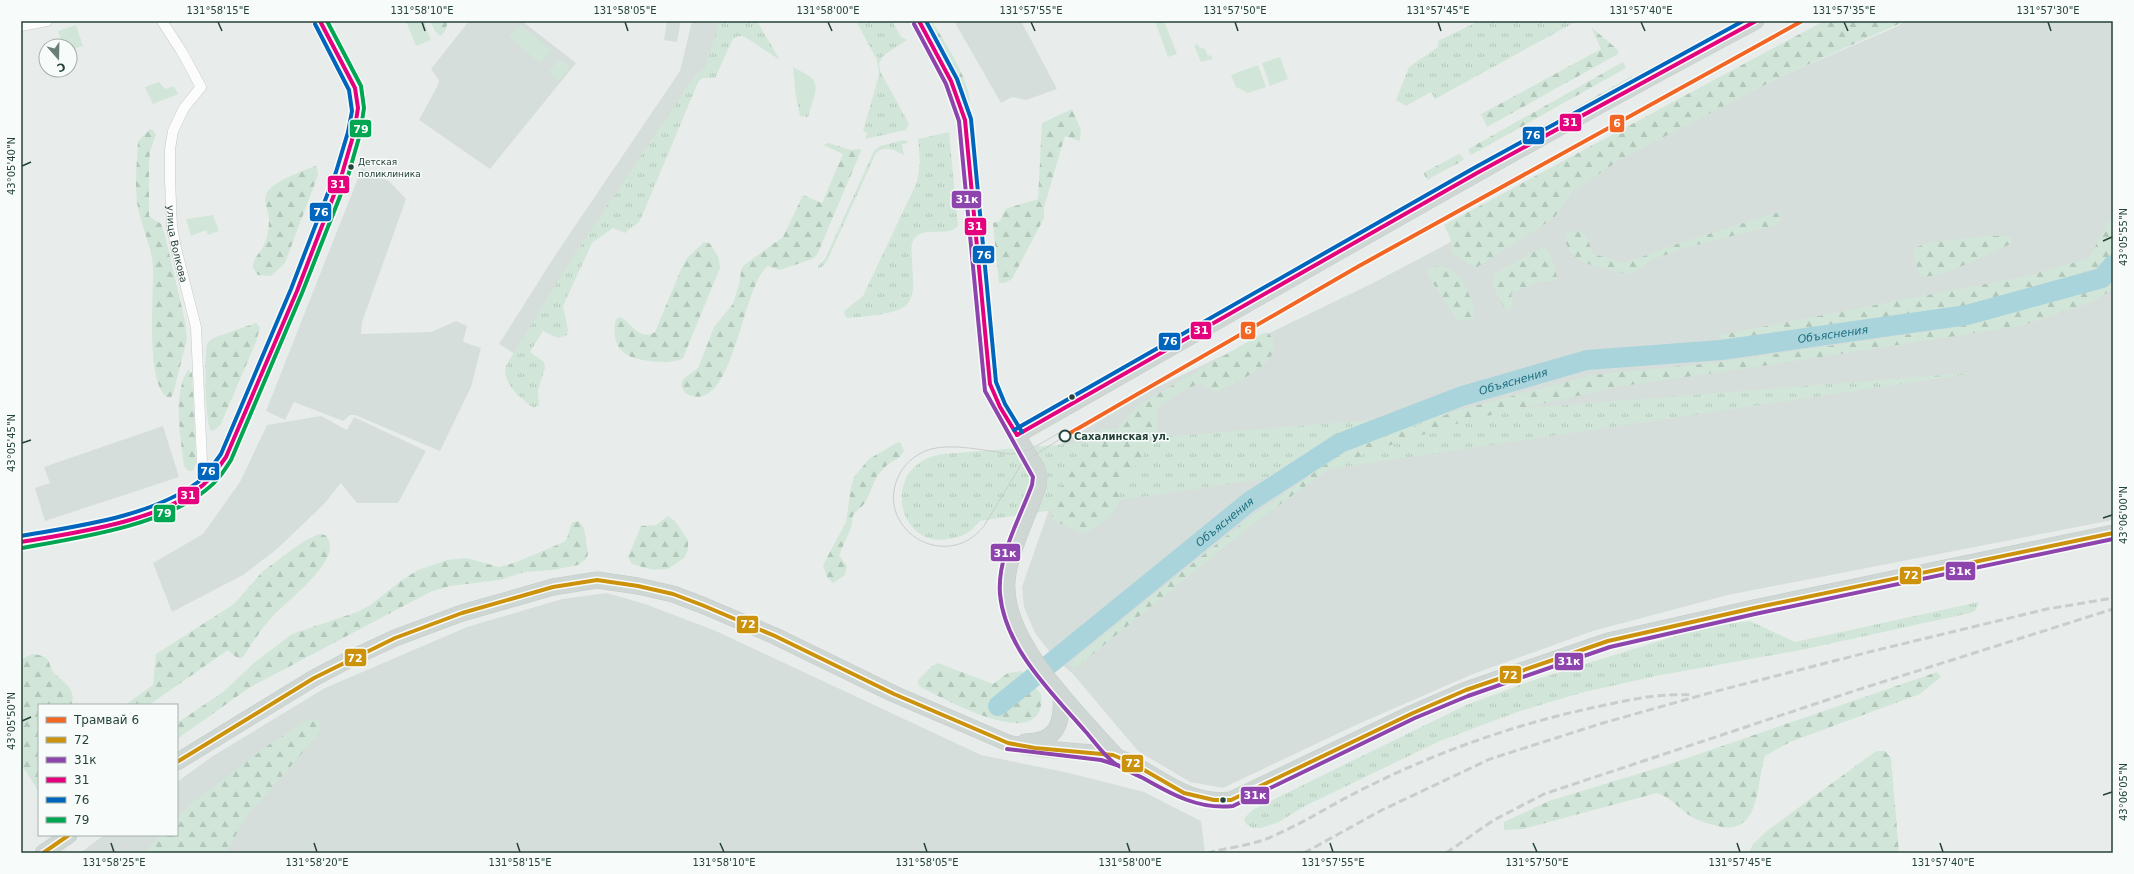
<svg xmlns="http://www.w3.org/2000/svg" width="2134" height="874" viewBox="0 0 2134 874" font-family="'DejaVu Sans',sans-serif">
<style>
.built{fill:#d6dedb}
.grass{fill:url(#grass-tufts)}
.forest{fill:url(#forest-firs)}
.park{fill:#d1e6d8}
.lines{fill:none;stroke-linecap:round;stroke-linejoin:round}
.river{stroke:#a9d4db;stroke-width:20}
.street-casing{stroke:#c5cac8;stroke-width:11}
.secondary-casing{stroke:#c3cbc8;stroke-width:15}
.primary-casing{stroke:#c3ccc9;stroke-width:17}
.street{stroke:#fcfcfc;stroke-width:10}
.secondary{stroke:#fcfcfc;stroke-width:14}
.primary{stroke:#cfd7d5;stroke-width:16}
.tram{stroke:#c9cdcc;stroke-width:1}
.rail{stroke:#c9cdcc;stroke-width:3;stroke-dasharray:8 4;stroke-linecap:butt}
.bus-1-casing{stroke:#f7fbf9;stroke-width:7}
.bus-2-casing{stroke:#f7fbf9;stroke-width:7}
.bus-3-casing{stroke:#f7fbf9;stroke-width:7}
.bus-4-casing{stroke:#f7fbf9;stroke-width:7}
.bus-5-casing{stroke:#f7fbf9;stroke-width:7}
.bus-1{stroke:#cd920c;stroke-width:4}
.bus-2{stroke:#8e44ad;stroke-width:4}
.bus-3{stroke:#e5007d;stroke-width:4}
.bus-4{stroke:#0065bd;stroke-width:4}
.bus-5{stroke:#00a651;stroke-width:4}
.tram-1-casing{stroke:#f7fbf9;stroke-width:7}
.tram-1{stroke:#f26522;stroke-width:4}
.ticks{fill:none;stroke:#24423a;stroke-width:1.5}
.bus-dot{fill:#24423a;stroke:#f7fbf9;stroke-width:1.5}
.stop-dot{fill:#f7fbf9;stroke:#24423a;stroke-width:2}
.labels{text-anchor:middle;dominant-baseline:central;stroke-width:3;stroke-linejoin:round;paint-order:stroke}
.bus-label{font-size:9px;fill:#24423a;stroke:#f7fbf9;text-anchor:start}
.street-label{font-size:10px;fill:#24423a;stroke:#f7fbf9}
.stop-label{font-size:10px;font-weight:bold;fill:#24423a;stroke:#f7fbf9;text-anchor:start}
.water-label{font-size:11px;font-style:italic;fill:#1c6f80;stroke:#f7fbf9}
.line-badge{stroke:#f7fbf9;stroke-width:1.5}
.badge-label{font-size:11px;text-anchor:middle;font-weight:bold;fill:#fff}
.neatline{fill:none;stroke:#24423a;stroke-width:1.5}
.ticks-label{font-size:10px;text-anchor:middle;fill:#24423a}
</style>
<defs>
<pattern id="grass-tufts" width="24" height="20" patternUnits="userSpaceOnUse"><rect width="24" height="20" fill="#d1e6d8"/><path d="M3 7l-1-3M5 7V3M7 7l1-3M15 17l-1-3M17 17v-4M19 17l1-3" fill="none" stroke="#b3c6ba"/></pattern>
<pattern id="forest-firs" width="22" height="20" patternUnits="userSpaceOnUse"><rect width="22" height="20" fill="#d1e6d8"/><path d="M5 1l3.5 6h-7zM16 11l3.5 6h-7z" fill="#b3c6ba"/></pattern>
</defs>
<rect width="100%" height="100%" fill="#e8edeb"/>
<g class="built">
<polygon points="469,21 522,21 576,63 490,169 419,120 438,85 439,80 431,69"/>
<polygon points="667,21 681,21 677,42 664,40"/>
<polygon points="692,21 717,21 718,27 707,70 665,128 516,355 499,344 556,254 680,71"/>
<polygon points="954,21 1021,21 1057,89 1026,100 1012,97 1001,103"/>
<polygon points="1904,21 2113,21 2113,520 1728,595 1593,631 1473,674 1356,725 1223,788 1190,782 1138,751 1073,674 1056,660 1035,633 1024,607 1022,587 1064,466 1052,449 1153,389 1373,283 1546,192 1782,76 1898,26"/>
<polygon points="362,168 389,181 406,199 362,322 361,334 431,332 456,321 467,326 463,342 481,348 471,387 440,451 355,415 350,415 343,421 294,402 285,420 266,411"/>
<polygon points="321,416 347,430 354,417 426,451 398,503 357,503 341,483 324,504 277,549 243,575 172,612 153,563 203,534 240,482 267,425"/>
<polygon points="163,426 179,477 45,521 35,488 50,483 44,467"/>
<polygon points="607,593 645,604 716,631 981,755 1069,773 1144,792 1201,821 1205,853 80,853 104,835 177,835 177,782 213,756 325,688 467,627 562,599"/>
</g>
<g class="grass">
<path d="M717,21H757L780,60L745,37L738,36L733,39L715,78H703L699,80L640,221L625,233L613,228L592,243L563,306L568,330L567,335L558,338L543,331L530,352L544,362L545,368L538,390L539,405L534,408C521,399 499,381 507,364L572,258L696,74L705,68L717,30Z"/>
<polygon points="856,21 892,21 901,37 907,40 884,55 879,63 880,71 909,124 906,130 865,139 867,133 863,131 879,75 877,60"/>
<polygon points="1479,21 1577,21 1435,99 1431,92 1406,106 1396,100 1409,67 1438,47 1438,41"/>
<polygon points="1198,44 1199,47 1205,49 1208,56 1211,55 1213,59 1201,62 1194,46"/>
<polygon points="796,97 812,104 808,117 800,116"/>
<path d="M949,132L958,226C947,238 924,225 914,239C910,245 912,253 912,260C912,273 916,291 909,302C902,315 859,317 846,318L844,311L863,296L917,182L920,163L918,139Z"/>
<path d="M904,140L909,143L902,144L904,155C894,150 886,145 876,153L827,261L822,267L818,268V266L825,259L874,151L880,146Z"/>
<path d="M1982,372L980,521C971,532 963,537 949,539C895,549 880,463 943,454Z"/>
<polygon points="1979,602 1975,611 1970,613 1801,650 1661,675 1580,693 1517,712 1440,741 1303,807 1279,822 1261,828 1253,828 1246,824 1244,818 1254,809 1466,705 1531,681 1701,628 1750,621 1795,642"/>
</g>
<g class="forest">
<path d="M430,21H447C447,27 446,33 440,36L435,31Z"/>
<path d="M927,21H932C945,43 972,82 970,108L954,68Z"/>
<path d="M1824,21H1900L1901,23L1782,76L1621,159L1572,192L1554,218L1477,267C1467,266 1461,257 1452,253L1450,237L1444,225Z"/>
<polygon points="1591,27 1618,50 1618,54 1487,127 1481,114 1601,49"/>
<polygon points="1623,62 1626,68 1471,155 1468,150 1470,148"/>
<polygon points="1632,76 1633,78 1424,194 1424,193"/>
<polygon points="1072,109 1081,130 1080,141 1065,136 1044,207 1044,218 1012,279 1005,283 999,283 993,223 1000,221 1005,209 1038,199 1042,123"/>
<path d="M150,129L153,130L156,135L150,151L149,163V216L161,224L165,235L185,321L187,339L173,394L171,397H167C145,382 154,294 153,267C152,248 142,228 138,208C134,187 137,163 138,141Z"/>
<path d="M829,143L850,150L860,149L861,151L817,255L812,259L780,270L768,266C741,285 734,421 685,393L681,386L683,379L698,368L714,327L733,304L740,281L741,270L744,265L783,237L803,195L822,203L843,154L823,145Z"/>
<polygon points="1459,154 1464,159 1462,161 1427,180 1424,174 1425,172"/>
<path d="M315,166L317,167L318,175L285,263L271,276L258,275C256,273 254,269 253,267C252,259 261,252 264,245C268,237 269,226 269,218C268,208 262,200 268,191C276,180 303,171 315,166Z"/>
<path d="M1776,213L1781,214L1782,220L1772,226L1688,247L1651,260L1635,272L1629,274C1609,269 1561,265 1566,234C1584,223 1588,240 1593,254L1625,263L1680,243Z"/>
<path d="M2113,214V252L2101,265L2093,269L2045,285L1962,307L1721,341L1719,338L1720,335L1725,334L2032,275C2051,268 2070,264 2089,258Z"/>
<path d="M1985,236H2006L2012,239L2011,244C1994,251 1936,281 1920,276L1913,253L1915,248L1927,243Z"/>
<path d="M704,242L709,243C715,250 720,259 720,268L683,358C673,366 631,361 623,352C614,344 613,330 616,319L620,317C632,323 640,342 655,332L682,267L687,258Z"/>
<path d="M1543,247C1552,252 1555,269 1557,278L1555,281H1542L1511,293L1513,307L1508,310L1505,309L1493,286L1494,274Z"/>
<path d="M1440,266C1447,268 1452,270 1457,275C1464,282 1478,309 1473,318L1461,321L1457,319L1427,274L1429,268Z"/>
<polygon points="2113,277 2113,289 2092,302 2020,326 1769,365 1622,386 1469,420 1369,452 1329,469 1250,526 1078,666 1073,668 1070,665 1073,660 1249,518 1344,452 1459,410 1593,375 1713,363 1959,327 2107,284"/>
<path d="M256,323L260,327L256,342L221,424L215,430L211,431C205,424 204,355 207,345C209,340 212,339 216,337Z"/>
<path d="M1263,333H1268C1292,357 1240,381 1222,389L1215,391L1200,383L1182,391L1159,406C1153,427 1165,429 1143,444V459L1118,482C1118,489 1120,498 1118,504C1115,513 1091,533 1082,533L1053,520L1052,515L1068,470L1073,465L1095,450L1097,436L1101,430L1117,428L1139,405Z"/>
<path d="M188,370L192,373L196,462L194,469L192,471H188L184,466C181,438 172,394 188,370Z"/>
<polygon points="898,442 901,443 904,451 900,457 887,465 877,476 865,503 853,515 851,528 839,555 847,566 845,575 833,583 827,577 823,565 846,522 851,487 854,477 869,459"/>
<polygon points="668,516 675,521 688,540 688,550 684,558 668,569 653,570 632,564 628,557 641,526 656,525"/>
<path d="M579,521L584,528L588,554L586,559L578,565L553,570L524,572L500,580L450,586L430,592L249,688L177,739V723L223,692L255,662L292,634L357,612L369,606L402,580L418,570L447,560L466,558L499,567L514,563L564,542C570,536 568,528 573,522Z"/>
<path d="M319,534L325,535C348,557 285,602 273,616C261,629 253,642 244,656L241,658L236,657L228,650L149,705H125L153,685L156,654L234,604L263,571L304,541Z"/>
<path d="M33,654C38,655 42,655 46,658C50,661 50,668 53,672C63,682 78,690 71,705H39V792L21,764V659Z"/>
<path d="M938,663L993,684L1008,673L1021,671L1041,694C1048,758 942,698 919,686L918,680L932,666Z"/>
<path d="M1937,672L1941,677L1920,694L1790,742L1765,756C1756,783 1761,837 1718,826C1709,824 1701,822 1692,817C1679,809 1672,798 1657,793L1523,829L1504,830V822L1549,801L1667,765Z"/>
<polygon points="318,719 321,727 316,737 247,816 225,853 144,853 161,835 177,835 177,819 189,806 270,744 308,720"/>
<polygon points="1876,751 1885,751 1891,758 1899,853 1749,853 1753,844 1768,830"/>
</g>
<g class="park">
<polygon points="406,21 424,21 431,40 416,46"/>
<polygon points="1155,21 1164,21 1177,54 1168,57"/>
<polygon points="76,25 83,46 70,50 70,46 63,46 58,31"/>
<polygon points="520,25 551,50 540,63 509,37"/>
<polygon points="1280,57 1288,79 1270,86 1262,63"/>
<polygon points="559,59 570,67 559,80 549,72"/>
<polygon points="1258,65 1266,87 1248,93 1236,87 1231,75"/>
<path d="M793,67C813,78 821,79 812,104L796,97Z"/>
<polygon points="159,82 165,89 174,86 178,94 153,104 145,87"/>
<polygon points="213,215 219,231 208,235 206,230 191,236 186,219"/>
</g>
<g class="lines">
<path class="river" id="s1" d="M998,706L1249,502L1340,443L1462,396L1587,360L1721,350L1967,315L2102,278L2113,265"/>
<defs>
<g id="street">
<path id="s2" d="M162,21L182,52L201,87L184,108L173,131L170,149V180L172,227L176,248L196,327L203,485"/>
<polyline points="21,26 47,21"/>
</g>
<path id="secondary" d="M21,542C72,533 162,518 202,486C228,465 239,427 252,397C277,341 300,284 322,226C335,192 351,156 357,119C359,110 358,98 355,88L320,21"/>
<g id="primary">
<path d="M919,21C937,53 956,84 965,120L991,390L1000,407L1036,467L1039,476L1038,486C1029,514 1009,553 1007,581C1002,641 1078,713 1116,756"/>
<path d="M1017,435C1263,296 1506,153 1756,21"/>
<path d="M1025,742C1058,742 1063,722 1061,694"/>
<path d="M177,762L314,678L354,657L395,638L462,613L553,587L597,580L638,586L673,594L702,605L775,636L894,694L1008,743C1032,749 1056,750 1080,752C1092,753 1106,752 1117,757C1158,772 1182,805 1231,800L1413,713L1466,690L1608,641L1754,608L2113,533"/>
<polyline points="43,853 69,835"/>
</g>
</defs>
<use href="#street" class="street-casing"/>
<use href="#secondary" class="secondary-casing"/>
<use href="#primary" class="primary-casing"/>
<use href="#street" class="street"/>
<use href="#secondary" class="secondary"/>
<use href="#primary" class="primary"/>
<path class="tram" d="M1062,431C1045,441 1030,452 1010,454C987,451 953,443 931,449C918,453 907,461 900,473C871,527 945,575 984,526L1022,463L1065,436"/>
<g class="rail">
<path d="M1207,853C1226,848 1247,846 1266,839C1301,825 1332,804 1365,788C1439,751 1516,724 1596,707C1628,700 1659,693 1692,695"/>
<polyline points="1304,853 1382,810 1490,759 1603,723 1713,692 1873,651 2047,609 2113,598"/>
<polyline points="1446,853 1494,820 1544,794 1854,691 2113,609"/>
</g>
<defs>
<g id="bus-1">
<polyline points="177,762 314,678 395,638 462,613 553,587 597,580 638,586 673,594 702,605 775,636 894,694 1008,743 1035,748 1113,755 1132,763 1184,793 1214,800 1231,800 1413,713 1466,690 1608,641 1754,608 2113,533"/>
<polyline points="43,853 69,835"/>
</g>
<g id="bus-2">
<path d="M914,24L946,84L959,121L985,391L1033,477L1032,485C1020,518 997,557 1000,594C1005,648 1051,692 1085,731C1094,741 1102,753 1113,762C1122,769 1133,773 1143,778C1171,794 1199,810 1233,806L1415,718L1468,696L1610,647L1755,614L2113,539"/>
<polyline points="1007,749 1101,760 1129,769"/>
</g>
<g id="bus-3">
<polyline points="919,21 951,81 965,120 990,384 1000,407 1017,435"/>
<polyline points="1017,435 1477,173 1756,21"/>
<path d="M21,542C74,533 162,521 203,485C212,477 219,467 226,457L297,291L342,174L354,133L358,108L355,88L320,21"/>
</g>
<g id="bus-4">
<polyline points="926,21 957,79 971,119 996,382 1005,404 1022,432"/>
<polyline points="1014,430 1474,168 1743,21"/>
<path d="M21,536C77,526 151,517 198,482C207,474 214,464 221,454L291,289L336,172L348,132L352,111L349,90L315,24"/>
</g>
<path id="bus-5" d="M22,548C77,538 162,526 206,490C217,482 224,471 231,460L302,293L348,176L360,134L364,108L361,86L327,21"/>
</defs>
<use href="#bus-1" class="bus-1-casing"/>
<use href="#bus-2" class="bus-2-casing"/>
<use href="#bus-3" class="bus-3-casing"/>
<use href="#bus-4" class="bus-4-casing"/>
<use href="#bus-5" class="bus-5-casing"/>
<use href="#bus-1" class="bus-1"/>
<use href="#bus-2" class="bus-2"/>
<use href="#bus-3" class="bus-3"/>
<use href="#bus-4" class="bus-4"/>
<use href="#bus-5" class="bus-5"/>
<defs>
<polyline id="tram-1" points="1065,436 1359,266 1802,21"/>
</defs>
<use href="#tram-1" class="tram-1-casing"/>
<use href="#tram-1" class="tram-1"/>
</g>
<path class="ticks" d="M218,22L222,31M422,22L425,31M625,22L628,31M828,22L832,31M1031,22L1035,31M1235,22L1238,31M1438,22L1441,31M1641,22L1645,31M1844,22L1848,31M2048,22L2051,31M22,166L31,162M2103,241L2112,237M22,443L31,440M2103,518L2112,515M22,721L31,717M2103,795L2112,792M111,843L114,852M314,843L317,852M517,843L520,852M720,843L724,852M924,843L927,852M1127,843L1130,852M1330,843L1333,852M1533,843L1537,852M1737,843L1740,852M1940,843L1943,852"/>
<g class="bus-dot">
<circle cx="351" cy="167" r="3.5"/>
<circle cx="1072" cy="397" r="3.5"/>
<circle cx="1223" cy="800" r="3.5"/>
</g>
<circle class="stop-dot" cx="1065" cy="436" r="5.5"/>
<g class="labels">
<g class="bus-label">
<text x="358" y="162">Детская<tspan x="358" dy="12">поликлиника</tspan></text>
</g>
<g class="street-label">
<text stroke="none"><textPath href="#s2" startOffset="243">улица Волкова</textPath></text>
</g>
<g class="stop-label">
<text x="1074" y="436">Сахалинская ул.</text>
</g>
<g class="water-label">
<text stroke="none"><textPath href="#s1" startOffset="940">Объяснения</textPath></text>
<text stroke="none"><textPath href="#s1" startOffset="616">Объяснения</textPath></text>
<text stroke="none"><textPath href="#s1" startOffset="292">Объяснения</textPath></text>
</g>
</g>
<g class="line-badge">
<rect x="1559" y="113" width="23" height="19" rx="4" fill="#e5007d"/>
<rect x="1609" y="114" width="16" height="19" rx="4" fill="#f26522"/>
<rect x="349" y="119" width="23" height="19" rx="4" fill="#00a651"/>
<rect x="1522" y="126" width="23" height="19" rx="4" fill="#0065bd"/>
<rect x="327" y="175" width="23" height="19" rx="4" fill="#e5007d"/>
<rect x="951" y="190" width="31" height="19" rx="4" fill="#8e44ad"/>
<rect x="309" y="202" width="23" height="20" rx="4" fill="#0065bd"/>
<rect x="964" y="217" width="23" height="19" rx="4" fill="#e5007d"/>
<rect x="972" y="245" width="23" height="19" rx="4" fill="#0065bd"/>
<rect x="1240" y="321" width="16" height="19" rx="4" fill="#f26522"/>
<rect x="1190" y="321" width="22" height="19" rx="4" fill="#e5007d"/>
<rect x="1158" y="332" width="23" height="19" rx="4" fill="#0065bd"/>
<rect x="197" y="462" width="23" height="19" rx="4" fill="#0065bd"/>
<rect x="177" y="486" width="23" height="19" rx="4" fill="#e5007d"/>
<rect x="153" y="504" width="23" height="19" rx="4" fill="#00a651"/>
<rect x="990" y="543" width="31" height="19" rx="4" fill="#8e44ad"/>
<rect x="1945" y="561" width="31" height="20" rx="4" fill="#8e44ad"/>
<rect x="1899" y="566" width="23" height="19" rx="4" fill="#cd920c"/>
<rect x="736" y="615" width="23" height="19" rx="4" fill="#cd920c"/>
<rect x="344" y="648" width="23" height="19" rx="4" fill="#cd920c"/>
<rect x="1554" y="652" width="30" height="19" rx="4" fill="#8e44ad"/>
<rect x="1499" y="665" width="23" height="19" rx="4" fill="#cd920c"/>
<rect x="1121" y="754" width="23" height="19" rx="4" fill="#cd920c"/>
<rect x="1240" y="786" width="30" height="19" rx="4" fill="#8e44ad"/>
</g>
<g class="badge-label">
<text x="1570" y="126">31</text>
<text x="1617" y="127">6</text>
<text x="361" y="133">79</text>
<text x="1533" y="139">76</text>
<text x="338" y="188">31</text>
<text x="967" y="203">31к</text>
<text x="321" y="216">76</text>
<text x="975" y="230">31</text>
<text x="984" y="259">76</text>
<text x="1248" y="334">6</text>
<text x="1201" y="334">31</text>
<text x="1170" y="345">76</text>
<text x="208" y="475">76</text>
<text x="188" y="499">31</text>
<text x="164" y="517">79</text>
<text x="1005" y="557">31к</text>
<text x="1960" y="575">31к</text>
<text x="1911" y="579">72</text>
<text x="748" y="628">72</text>
<text x="355" y="662">72</text>
<text x="1569" y="665">31к</text>
<text x="1510" y="679">72</text>
<text x="1133" y="767">72</text>
<text x="1255" y="799">31к</text>
</g>
<rect width="2134" height="874" fill="none" stroke="#f7fbf9" stroke-width="44"/>
<rect x="38" y="704" width="140" height="132" fill="#f7fbf9" stroke="#a3b1ad"/>
<rect x="46" y="717" width="20" height="6" fill="#f26522" stroke="#a3b1ad"/>
<text x="74" y="724" font-size="12" fill="#24423a">Трамвай 6</text>
<rect x="46" y="737" width="20" height="6" fill="#cd920c" stroke="#a3b1ad"/>
<text x="74" y="744" font-size="12" fill="#24423a">72</text>
<rect x="46" y="757" width="20" height="6" fill="#8e44ad" stroke="#a3b1ad"/>
<text x="74" y="764" font-size="12" fill="#24423a">31к</text>
<rect x="46" y="777" width="20" height="6" fill="#e5007d" stroke="#a3b1ad"/>
<text x="74" y="784" font-size="12" fill="#24423a">31</text>
<rect x="46" y="797" width="20" height="6" fill="#0065bd" stroke="#a3b1ad"/>
<text x="74" y="804" font-size="12" fill="#24423a">76</text>
<rect x="46" y="817" width="20" height="6" fill="#00a651" stroke="#a3b1ad"/>
<text x="74" y="824" font-size="12" fill="#24423a">79</text>
<g transform="translate(58 58) rotate(160)"><circle r="19" fill="#f7fbf9" stroke="#a3b1ad"/>
<path d="M0-3L7 15L0 10L-7 15Z" fill="#697e78"/>
<text y="-6" font-size="11" font-weight="bold" text-anchor="middle" fill="#24423a">С</text>
</g>
<rect x="22" y="22" width="2090" height="830" class="neatline"/>
<g class="ticks-label">
<text x="218" y="14">131°58'15"E</text>
<text x="422" y="14">131°58'10"E</text>
<text x="625" y="14">131°58'05"E</text>
<text x="828" y="14">131°58'00"E</text>
<text x="1031" y="14">131°57'55"E</text>
<text x="1235" y="14">131°57'50"E</text>
<text x="1438" y="14">131°57'45"E</text>
<text x="1641" y="14">131°57'40"E</text>
<text x="1844" y="14">131°57'35"E</text>
<text x="2048" y="14">131°57'30"E</text>
<text transform="translate(11 166) rotate(-90)" y="4">43°05'40"N</text>
<text transform="translate(2123 237) rotate(-90)" y="4">43°05'55"N</text>
<text transform="translate(11 443) rotate(-90)" y="4">43°05'45"N</text>
<text transform="translate(2123 515) rotate(-90)" y="4">43°06'00"N</text>
<text transform="translate(11 721) rotate(-90)" y="4">43°05'50"N</text>
<text transform="translate(2123 792) rotate(-90)" y="4">43°06'05"N</text>
<text x="114" y="866">131°58'25"E</text>
<text x="317" y="866">131°58'20"E</text>
<text x="520" y="866">131°58'15"E</text>
<text x="724" y="866">131°58'10"E</text>
<text x="927" y="866">131°58'05"E</text>
<text x="1130" y="866">131°58'00"E</text>
<text x="1333" y="866">131°57'55"E</text>
<text x="1537" y="866">131°57'50"E</text>
<text x="1740" y="866">131°57'45"E</text>
<text x="1943" y="866">131°57'40"E</text>
</g>
</svg>
